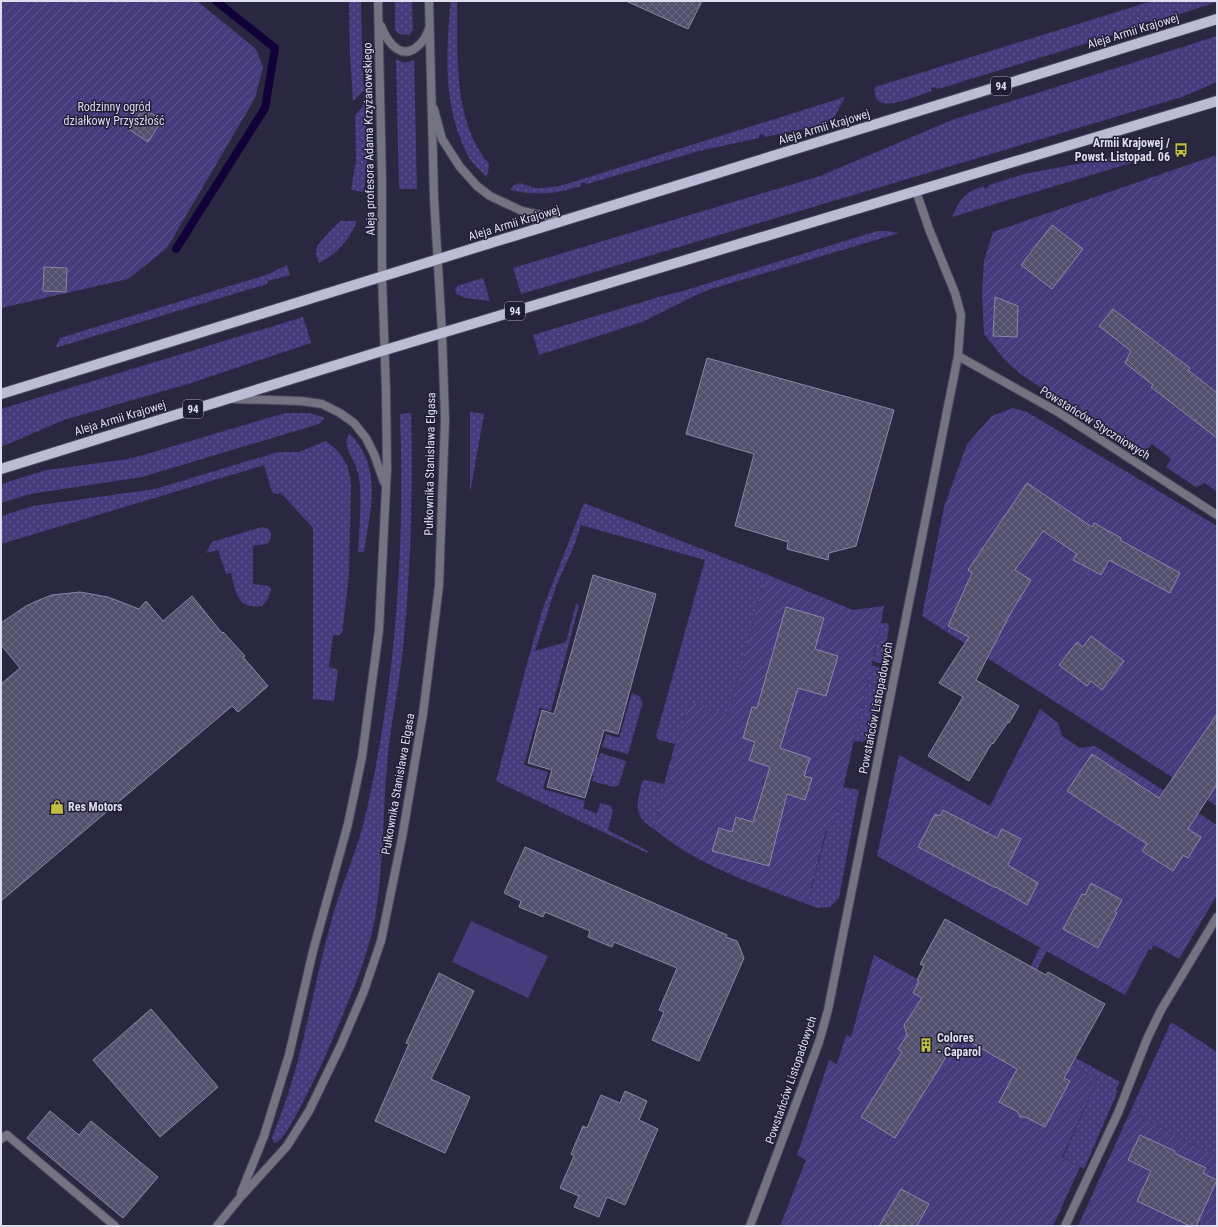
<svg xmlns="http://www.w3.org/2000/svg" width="1218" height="1227" viewBox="0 0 1218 1227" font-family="'Roboto Condensed',sans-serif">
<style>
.grass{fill:url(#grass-dots)}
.garden{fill:url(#garden-furrows)}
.pitch{fill:#463b7d}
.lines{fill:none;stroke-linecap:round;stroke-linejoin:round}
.stream{stroke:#120038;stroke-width:8}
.building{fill:url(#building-cross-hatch);stroke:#8a88a7}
.minor-casing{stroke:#47445d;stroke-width:10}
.tertiary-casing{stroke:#47445d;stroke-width:10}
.primary-casing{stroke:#47445d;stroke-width:12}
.minor{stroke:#747381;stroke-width:8}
.tertiary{stroke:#747381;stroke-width:8}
.primary{stroke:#bdbcd7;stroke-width:10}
.labels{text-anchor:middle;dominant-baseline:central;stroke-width:3;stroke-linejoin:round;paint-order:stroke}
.shield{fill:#201e36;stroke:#a6a4b8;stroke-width:1}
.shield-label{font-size:11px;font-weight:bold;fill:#dfdeef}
.street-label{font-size:12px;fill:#dfdeef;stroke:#201e36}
.park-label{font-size:12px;fill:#dedcf3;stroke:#201e36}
.poi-label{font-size:12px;font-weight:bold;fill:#dfdeef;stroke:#201e36;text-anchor:start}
</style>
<defs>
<pattern id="grass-dots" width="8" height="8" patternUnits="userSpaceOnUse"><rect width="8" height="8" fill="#463b7d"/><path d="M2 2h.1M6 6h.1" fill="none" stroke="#605790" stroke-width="1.8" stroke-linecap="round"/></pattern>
<pattern id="garden-furrows" width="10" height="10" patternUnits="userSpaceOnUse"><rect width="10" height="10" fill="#463b7d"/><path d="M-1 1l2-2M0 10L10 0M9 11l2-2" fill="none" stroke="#605790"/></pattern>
<pattern id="building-cross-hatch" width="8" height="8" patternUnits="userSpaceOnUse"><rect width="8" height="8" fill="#52506c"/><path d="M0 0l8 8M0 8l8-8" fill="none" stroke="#6a6981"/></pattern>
</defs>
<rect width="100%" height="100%" fill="#2a2741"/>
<g class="grass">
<polygon points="349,1 361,1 363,85 365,86 365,89 353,101 350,56"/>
<polygon points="395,1 412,1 413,30 409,35 399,34 395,30"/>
<path d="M451,1H457C458,55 452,120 489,164L488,173L486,176C480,171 474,165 469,158C465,151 462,143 459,135C444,92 446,46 451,1Z"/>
<path d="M1152,1H1217V2L1152,23L1149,21L1145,23L1146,25L938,89L935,87L931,88L932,91C917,95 870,119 875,87Z"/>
<polygon points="1217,36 1217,82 1182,97 521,294 513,268 820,176 952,120"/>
<polygon points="396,59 404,63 414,60 417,189 399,189"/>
<path d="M845,97L835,116L822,125L765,137L763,134L759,135V138L699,151L587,184L584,182L581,183V186C554,194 538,196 510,190L514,185L520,183L535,188H543L560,186Z"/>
<polygon points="365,104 367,159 364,192 351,190 356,160 355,117 356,114"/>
<path d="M1141,152L1144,159L952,217C961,198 963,193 984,186L985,189L987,188L989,185L1024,174Z"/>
<path d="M341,221H357C350,239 337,254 319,263C317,258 315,252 317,247C319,242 337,223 341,221Z"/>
<polygon points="877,231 887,231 899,233 708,290 692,297 642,322 539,355 533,335 662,296 680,292"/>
<polygon points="287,265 290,275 268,281 267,284 55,348 60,338 266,275"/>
<polygon points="483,278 490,301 466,298 456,294 455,290 457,286"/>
<polygon points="303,317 311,343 191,383 64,420 1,447 1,409"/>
<polygon points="470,412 484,414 470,493"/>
<polygon points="285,413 309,413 325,418 319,424 142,477 30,494 1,503 1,484 47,470 128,459 147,454"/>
<path d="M411,413C413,488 411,563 404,637C401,676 392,715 388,754C383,804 384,855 377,905C372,946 355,986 339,1024C329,1048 318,1073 306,1096C300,1107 285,1140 275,1143L273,1142L272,1137C302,1068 311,994 331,922C341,884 359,848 367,809C396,680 405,546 400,414Z"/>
<path d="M349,433C384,468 370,510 364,552H358C359,529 363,494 358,473C355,459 341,447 349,433Z"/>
<polygon points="326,441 338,451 343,458 348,468 351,482 349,575 342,633 339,635 333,635 329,667 336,669 338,671 334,701 313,699 313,528 281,493 276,494 272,492 264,465 1,544 1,516 33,506 155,489 278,452 299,452"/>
<path d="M584,503L766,574L728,716L689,702L654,829C632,816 637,803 642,782L645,780L664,784L675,744L659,740L656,736L705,560L581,525L574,546L556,586L535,651L566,642L576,604L579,605L551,711L540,708L524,765L548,772L543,789L585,801L583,808L597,814L600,803L611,806L613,811L608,830L648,851L647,853L496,781L528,660L543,608Z"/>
<path d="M262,527L269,529C272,536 272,539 267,544L253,546V584L269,586L271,590L267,600L262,606C237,610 236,592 231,573L226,574L218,550L206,553L212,542Z"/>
<polygon points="881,623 887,623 889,626 883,664 873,661"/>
<path d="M871,665L884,669L873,736C866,741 862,743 854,741Z"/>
<path d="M632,693C639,695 642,697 642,705L628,754L602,747L606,734L619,738Z"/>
<polygon points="600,753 626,761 619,785 614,787 592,781 594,776 583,773 589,756 599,758"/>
<polygon points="843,787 859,790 839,898 830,907 817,908 807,904 827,831 832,832"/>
<polygon points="1040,947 1047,951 1035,973 1080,1048 1076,1058 1120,1082 1116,1089 1118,1091 1084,1169 1063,1157 1098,1079 1002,1025"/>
<polygon points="1171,1022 1217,1052 1217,1158 1131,1110"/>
</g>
<g class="garden">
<polygon points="1,1 197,1 256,49 263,67 255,98 167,248 128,279 1,308"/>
<polygon points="1217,155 1217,492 1205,483 1196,487 1166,467 1171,459 1152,444 1143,455 1092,422 1019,373 1004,359 984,334 982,294 984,261 993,232"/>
<polygon points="1013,408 1027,412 1217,526 1217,806 922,616 944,507 967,444 992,416"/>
<path d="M766,574L853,610L884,606L881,623L833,832L826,831L807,904C754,884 698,866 654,829L689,701L728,715Z"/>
<polygon points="1040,709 1058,723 1062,736 1080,748 1095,746 1217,825 1217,895 1179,959 1154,945 1151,950 1149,949 1125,995 877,856 899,755 990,806"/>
<polygon points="874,955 1098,1079 1062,1157 1080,1167 1053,1226 780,1226 806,1160 797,1155 829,1060 837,1064 846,1035 851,1037"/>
<polygon points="1131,1110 1217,1158 1217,1226 1078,1226"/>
</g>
<polygon class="pitch" points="471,921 548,956 528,998 452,962"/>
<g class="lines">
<polyline class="stream" points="176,249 265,108 275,48 216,1"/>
</g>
<g class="building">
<polygon points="626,1 702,1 688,29"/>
<polygon points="143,108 162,120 148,142 130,130"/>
<polygon points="1052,225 1083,249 1052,289 1021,265"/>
<polygon points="44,267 67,268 66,292 43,291"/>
<polygon points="995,297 1018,306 1017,337 993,336"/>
<polygon points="1113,309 1190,368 1188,370 1217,393 1217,438 1151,387 1153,385 1125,363 1131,351 1099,326"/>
<polygon points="707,358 894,410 856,546 829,553 828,560 787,549 788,542 735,526 754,454 686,434"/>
<polygon points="1027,483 1092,527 1094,523 1121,538 1120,540 1180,573 1170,593 1109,560 1101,575 1073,560 1077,554 1043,531 1015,570 1031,580 1009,616 976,680 1019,706 1009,723 1008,722 993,744 992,743 969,781 928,756 963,697 939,683 969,637 948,626 972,573 968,570"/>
<polygon points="593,575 656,594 618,734 604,730 585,798 547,787 552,770 528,763 542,710 554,714"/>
<polygon points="80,592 108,597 139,609 146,601 163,621 192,596 222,633 223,632 245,656 243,657 268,686 238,712 232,706 1,901 1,684 20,668 1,645 1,623 26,606 39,600 52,595"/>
<polygon points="786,607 824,618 815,649 838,656 826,696 798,688 780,748 810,758 804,776 812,778 805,800 787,794 769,866 712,851 719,828 732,832 736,817 753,822 770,767 749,760 755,742 743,738 752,707 757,708"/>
<polygon points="1091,636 1124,661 1102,690 1091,681 1087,686 1059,665 1077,642 1083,647"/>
<polygon points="1217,714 1217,784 1188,829 1201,837 1188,858 1183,855 1173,871 1142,851 1147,844 1067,791 1092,754 1159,798"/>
<polygon points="943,810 997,838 1002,829 1021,839 1008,865 1038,883 1027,905 996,887 996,888 918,847 935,814 940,816"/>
<polygon points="525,847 727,935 726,937 737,941 744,958 699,1061 652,1040 664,1012 659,1010 677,968 614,942 612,947 588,937 590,931 545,912 543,917 519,907 521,901 504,893"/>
<polygon points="1091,883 1122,900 1115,912 1117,913 1098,948 1063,929 1082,894 1085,895"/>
<polygon points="945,919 1046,975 1048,972 1105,1004 1064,1078 1070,1081 1045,1127 1025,1117 1020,1117 1018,1112 999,1102 1017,1069 958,1035 940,1067 895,1138 861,1117 902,1052 898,1049 907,1035 904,1025 922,998 913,993 919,981 917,980 924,966 920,964"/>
<polygon points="439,973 474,991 431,1079 470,1097 445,1153 375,1121 409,1044 406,1043"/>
<polygon points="151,1009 218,1087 160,1137 93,1060"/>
<polygon points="625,1091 647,1101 639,1120 658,1129 625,1205 607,1197 599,1217 574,1207 579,1196 560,1188 574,1156 571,1154 583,1126 587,1128 601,1095 620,1103"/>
<polygon points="50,1111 79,1135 91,1121 158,1177 123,1218 27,1138"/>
<polygon points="1140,1135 1175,1151 1174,1153 1206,1168 1203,1173 1217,1180 1196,1226 1190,1226 1137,1201 1151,1171 1128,1160"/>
<polygon points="901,1189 929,1204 917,1226 879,1226"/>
</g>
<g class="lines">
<defs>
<g id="minor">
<polyline points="958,356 1058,412 1217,515"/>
<polyline points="1,1139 7,1135 115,1226"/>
<polyline points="750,1226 819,1042 828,1010 958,356 961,315 955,293 929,229 916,191"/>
<polyline points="1065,1226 1118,1113 1147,1039 1161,1010 1217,917"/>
</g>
<g id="tertiary">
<path d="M381,26C388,44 403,63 421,43C425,39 427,34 429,29"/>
<polyline points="434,109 442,139 460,167 477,186 490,196 522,211 564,220"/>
<polyline points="233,399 301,401 322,404 340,413 354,423 366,438 374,454 384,482"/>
<polyline points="241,1193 264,1136 289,1055 313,951 348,824 362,757 379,630 387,468 386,391 382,276 382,182 378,1"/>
<polyline points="217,1226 238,1200 287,1146 309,1111 341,1045 364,991 381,941 402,838 423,714 439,586 445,420 442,333 434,198 429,1"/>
</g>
<g id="primary">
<polyline points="1,394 1217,19"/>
<polyline points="1,469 385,350 1217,101"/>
</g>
</defs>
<use href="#minor" class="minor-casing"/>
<use href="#tertiary" class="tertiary-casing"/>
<use href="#primary" class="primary-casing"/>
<use href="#minor" class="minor"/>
<use href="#tertiary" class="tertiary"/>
<use href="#primary" class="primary"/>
</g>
<defs>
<symbol id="bus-bare" viewBox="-9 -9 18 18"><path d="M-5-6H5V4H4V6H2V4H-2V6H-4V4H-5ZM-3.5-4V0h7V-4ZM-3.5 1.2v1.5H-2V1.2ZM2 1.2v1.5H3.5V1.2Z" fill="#c1be40" stroke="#201e36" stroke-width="2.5" paint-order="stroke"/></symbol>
<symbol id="shop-bare" viewBox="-9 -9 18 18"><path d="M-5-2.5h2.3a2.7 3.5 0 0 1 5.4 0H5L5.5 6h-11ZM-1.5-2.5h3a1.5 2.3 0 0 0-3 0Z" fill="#c1be40" stroke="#201e36" stroke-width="2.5" paint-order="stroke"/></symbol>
<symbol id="building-bare" viewBox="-9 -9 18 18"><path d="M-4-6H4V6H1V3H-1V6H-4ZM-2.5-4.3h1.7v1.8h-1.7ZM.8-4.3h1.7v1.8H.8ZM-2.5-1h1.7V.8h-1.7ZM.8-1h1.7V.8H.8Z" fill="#c1be40" stroke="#201e36" stroke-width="2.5" paint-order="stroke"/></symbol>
</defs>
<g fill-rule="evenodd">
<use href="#bus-bare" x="1171" y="140" width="20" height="20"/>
<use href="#shop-bare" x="47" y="797" width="20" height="20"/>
<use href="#building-bare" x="916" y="1035" width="20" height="20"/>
</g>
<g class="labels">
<g class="shield">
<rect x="991" y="77" width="20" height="18" rx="3"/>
<rect x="505" y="302" width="20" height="18" rx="3"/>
<rect x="183" y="400" width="20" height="18" rx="3"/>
</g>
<g class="shield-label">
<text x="1001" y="86">94</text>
<text x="515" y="311">94</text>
<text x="193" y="409">94</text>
</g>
<g class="street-label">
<text transform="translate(1133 31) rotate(-17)">Aleja Armii Krajowej</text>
<text transform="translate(824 127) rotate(-17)">Aleja Armii Krajowej</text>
<text transform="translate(369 139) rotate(-91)">Aleja profesora Adama Krzyżanowskiego</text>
<text transform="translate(514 223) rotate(-17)">Aleja Armii Krajowej</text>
<text transform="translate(120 418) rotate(-17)">Aleja Armii Krajowej</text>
<text transform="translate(1095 423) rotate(32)">Powstańców Styczniowych</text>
<text transform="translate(430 464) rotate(-89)">Pułkownika Stanisława Elgasa</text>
<text transform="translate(876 708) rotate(-79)">Powstańców Listopadowych</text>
<text transform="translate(398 784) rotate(-80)">Pułkownika Stanisława Elgasa</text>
<text transform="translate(791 1080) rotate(-71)">Powstańców Listopadowych</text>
</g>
<g class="park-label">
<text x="114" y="107">Rodzinny ogród<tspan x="114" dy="14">działkowy Przyszłość</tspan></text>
</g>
<g class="poi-label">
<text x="1170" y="143" text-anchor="end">Armii Krajowej /<tspan x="1170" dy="14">Powst. Listopad. 06</tspan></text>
<text x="68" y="807">Res Motors</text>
<text x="937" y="1038">Colores<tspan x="937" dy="14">- Caparol</tspan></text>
</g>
</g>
<rect width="1218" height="1227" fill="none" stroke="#dfdeef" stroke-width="4"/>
</svg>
